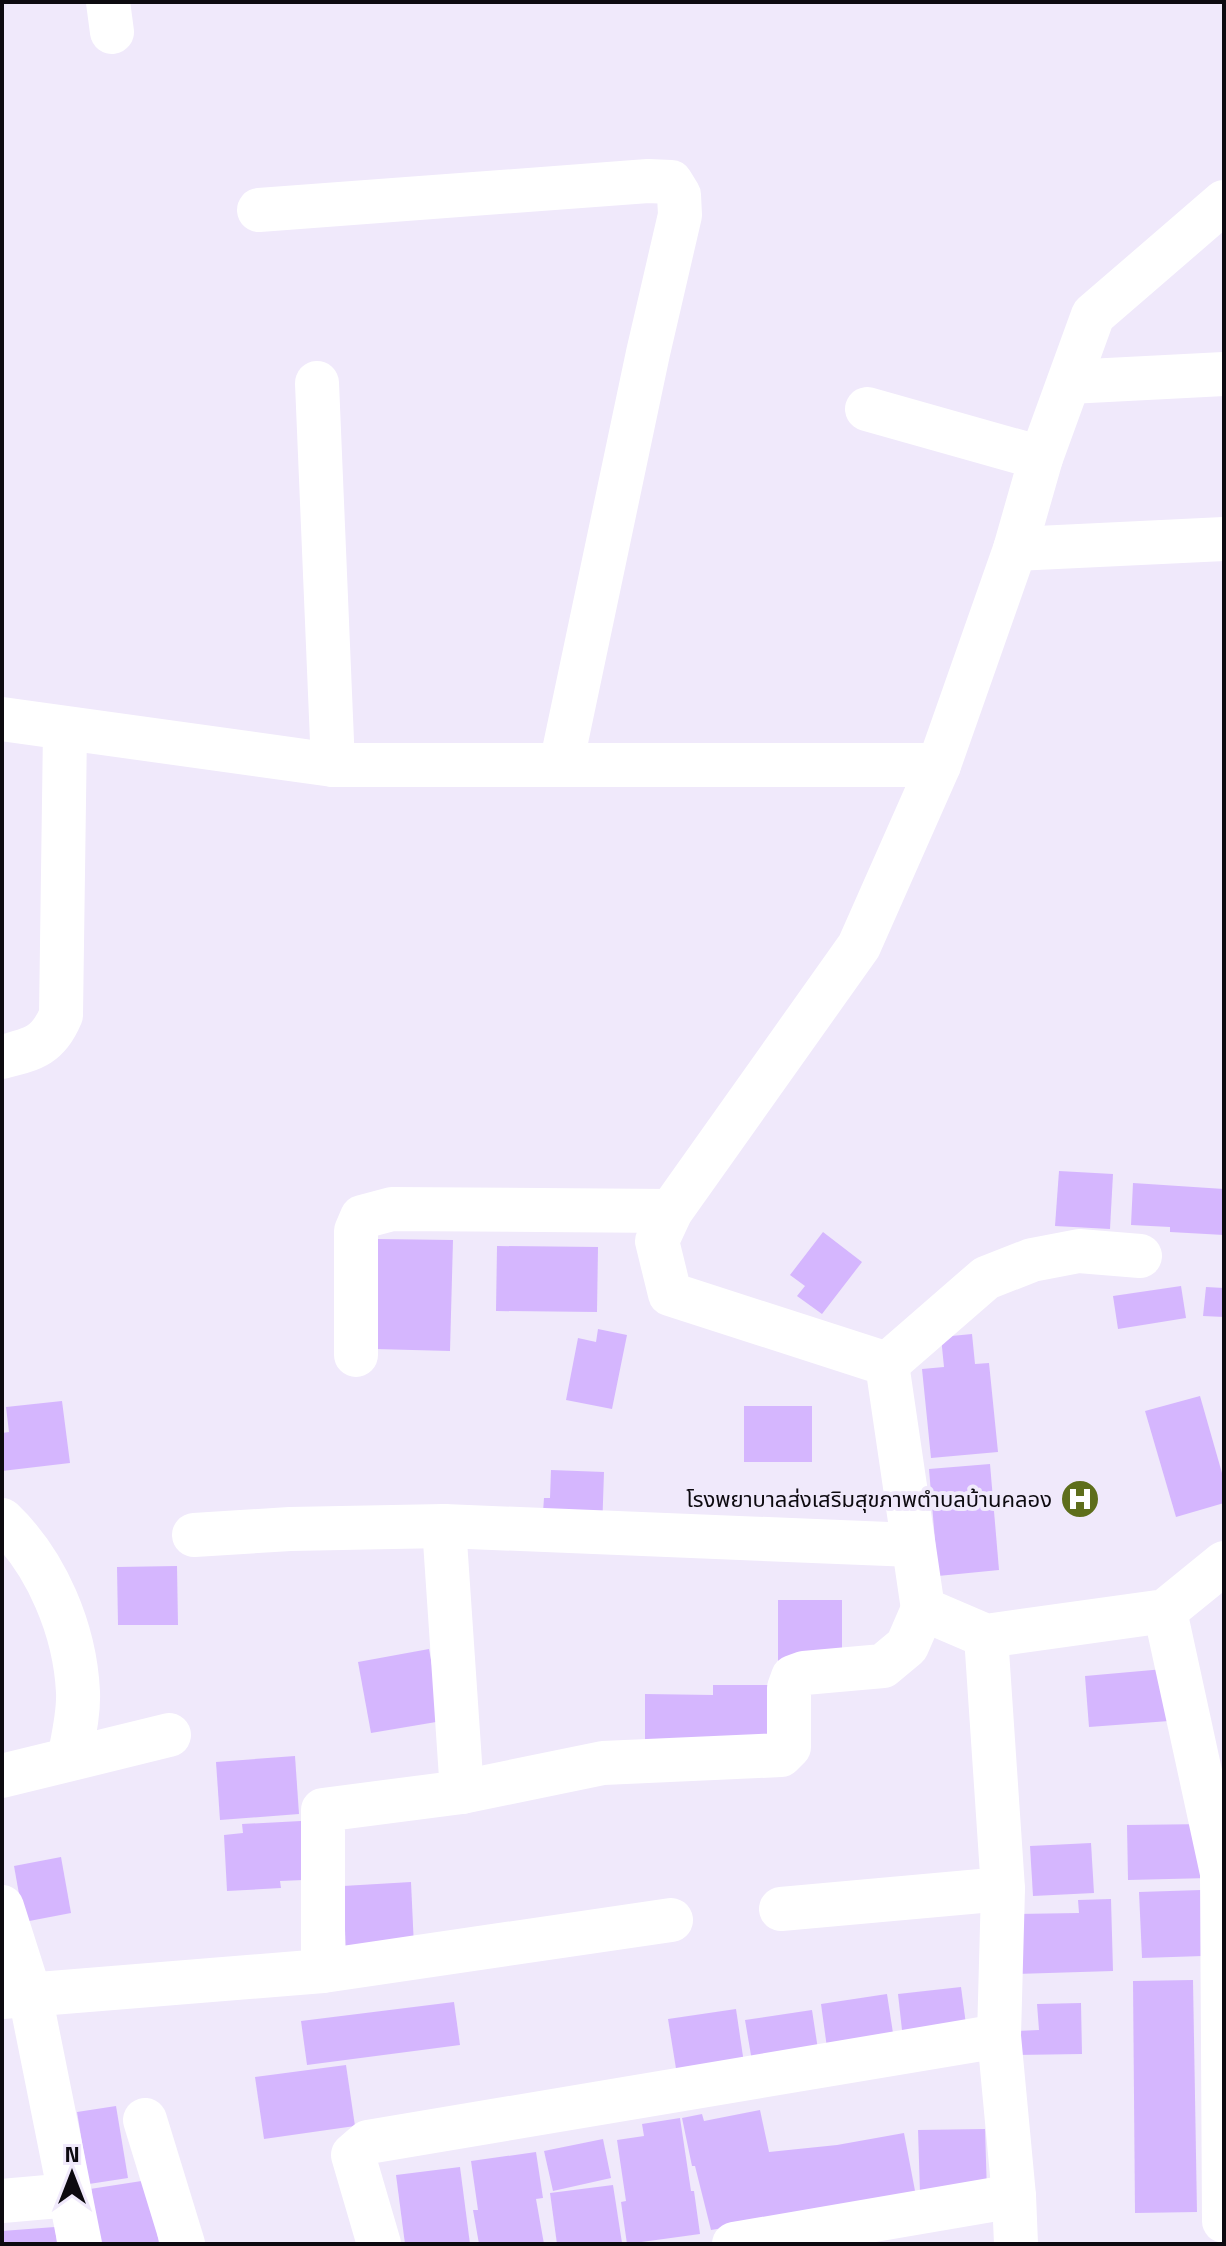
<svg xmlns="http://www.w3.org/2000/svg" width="1226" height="2246" viewBox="0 0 1226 2246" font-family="'Titillium Web','Noto Sans Thai',sans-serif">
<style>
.building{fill:#d5b6fe}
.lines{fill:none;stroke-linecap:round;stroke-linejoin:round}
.minor{stroke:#fff;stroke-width:44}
.labels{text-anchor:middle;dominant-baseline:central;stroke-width:8;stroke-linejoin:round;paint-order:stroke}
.poi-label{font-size:22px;fill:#0d0a10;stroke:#f0e9fb;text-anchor:end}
</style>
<rect width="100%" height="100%" fill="#f0e9fb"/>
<g class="building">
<polygon points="1059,1171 1113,1174 1110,1229 1055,1226"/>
<polygon points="1133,1183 1224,1189 1224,1235 1170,1232 1170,1227 1131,1225"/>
<polygon points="823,1232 862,1262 822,1314 797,1296 805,1286 790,1275"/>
<polygon points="378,1239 453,1240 450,1351 375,1349"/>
<polygon points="497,1246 598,1247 597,1312 496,1311"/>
<polygon points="1181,1286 1186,1318 1118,1329 1113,1296"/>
<polygon points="1206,1287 1224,1288 1224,1317 1203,1316"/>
<polygon points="598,1329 627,1335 612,1409 566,1400 578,1338 596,1342"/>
<polygon points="972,1334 975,1364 989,1363 998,1452 931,1458 922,1369 944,1367 941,1337"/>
<polygon points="1200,1396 1224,1480 1224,1503 1176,1517 1145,1411"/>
<polygon points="62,1401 70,1463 2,1471 2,1433 9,1432 6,1407"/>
<rect x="744" y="1406" width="68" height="56"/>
<polygon points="990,1464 999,1570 938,1576 929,1469"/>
<polygon points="551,1470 604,1472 602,1532 543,1512 544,1498 550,1498"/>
<polygon points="177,1566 178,1625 118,1625 117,1567"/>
<rect x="778" y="1600" width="64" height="65"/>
<polygon points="429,1649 442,1721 371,1733 358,1662"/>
<polygon points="1164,1669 1169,1721 1089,1727 1085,1676"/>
<polygon points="713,1685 782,1685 781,1740 645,1757 645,1694 713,1695"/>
<polygon points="295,1756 299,1814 220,1820 216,1762"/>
<polygon points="301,1821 304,1880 280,1881 281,1888 227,1891 224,1835 243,1833 242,1824"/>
<polygon points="1209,1824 1210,1878 1128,1880 1127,1825"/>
<polygon points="1091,1843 1094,1893 1033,1896 1030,1846"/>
<polygon points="61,1857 71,1913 24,1922 14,1866"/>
<polygon points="411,1882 414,1947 346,1951 343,1886"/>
<polygon points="1201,1890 1203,1956 1142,1958 1139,1892"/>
<polygon points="1111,1899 1113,1971 1012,1974 1010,1914 1079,1913 1078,1900"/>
<polygon points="1193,1980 1197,2212 1135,2213 1133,1981"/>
<polygon points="961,1987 967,2032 903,2039 898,1994"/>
<polygon points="887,1994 895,2046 828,2055 821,2004"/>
<polygon points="454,2002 460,2045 307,2065 301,2021"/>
<polygon points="1081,2003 1082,2054 1015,2055 1015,2031 1039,2030 1037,2004"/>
<polygon points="736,2009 745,2070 678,2081 668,2019"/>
<polygon points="812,2010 819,2056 753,2067 745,2020"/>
<polygon points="346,2065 355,2126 264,2139 255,2077"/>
<polygon points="116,2106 128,2178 89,2184 77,2112"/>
<polygon points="760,2110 769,2152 837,2145 904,2133 916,2196 711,2230 695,2166 692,2166 682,2118 702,2114 704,2121"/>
<polygon points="680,2118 691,2191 694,2191 700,2234 627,2244 621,2202 626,2201 617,2140 644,2136 642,2124"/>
<polygon points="985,2129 987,2192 920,2193 918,2130"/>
<polygon points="603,2139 611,2178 553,2191 544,2151"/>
<polygon points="536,2152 543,2198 536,2199 544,2244 479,2244 473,2210 478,2210 471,2161"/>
<polygon points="460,2167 470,2244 405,2244 396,2175"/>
<polygon points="148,2180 159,2244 100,2244 90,2189"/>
<polygon points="613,2185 622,2243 557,2244 550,2193"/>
<polygon points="55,2227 57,2244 2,2244 2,2231"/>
</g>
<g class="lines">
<g class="minor">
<polyline points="108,2 112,32"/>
<polyline points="1224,202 1093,315 1041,458 1015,549 939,765 859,946 671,1211 657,1241 670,1294 887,1364 923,1609 986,1636 1165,1611 1224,1563"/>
<polyline points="259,210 648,181 671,182 679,195 680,215 648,353 561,765"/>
<polyline points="1069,382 1224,374"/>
<polyline points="317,383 333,765"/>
<polyline points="867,409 1041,458"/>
<polyline points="1015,549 1224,539"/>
<polyline points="2,719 333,765 939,765"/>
<path d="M2,1057C33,1049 48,1046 61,1015L65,730"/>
<polyline points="356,1355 356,1231 362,1217 392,1209 671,1211"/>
<polyline points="887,1364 986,1278 1032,1260 1079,1251 1140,1256"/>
<path d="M2,1520C47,1563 75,1630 78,1692C79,1714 73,1738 69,1759"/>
<polyline points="444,1526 462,1792"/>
<polyline points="194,1535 290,1529 444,1526 913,1545"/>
<polyline points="1165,1611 1222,1873 1224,2221"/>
<polyline points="986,1636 1003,1889 999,2036 1014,2196 1016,2244"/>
<polyline points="2,1776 169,1735"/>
<polyline points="2,1907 30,1995 80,2244"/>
<polyline points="781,1909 1003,1889"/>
<polyline points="323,1971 323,1810 462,1792 603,1763 781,1755 789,1747 789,1688 793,1677 804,1673 883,1666 907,1646 923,1609"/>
<polyline points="2,1997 323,1971 671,1920"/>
<polyline points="145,2120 183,2244"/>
<polyline points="2,2201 70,2195"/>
<polyline points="379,2244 353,2155 368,2142 999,2036"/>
<polyline points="734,2244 1014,2196"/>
</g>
</g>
<defs>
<symbol id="hospital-disc" viewBox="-11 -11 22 22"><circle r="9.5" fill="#5e6e1b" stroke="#f0e9fb"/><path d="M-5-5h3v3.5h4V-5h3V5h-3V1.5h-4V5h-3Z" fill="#fff"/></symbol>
</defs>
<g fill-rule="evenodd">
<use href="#hospital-disc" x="1058" y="1477" width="44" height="44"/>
</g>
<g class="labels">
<g class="poi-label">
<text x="1052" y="1499">โรงพยาบาลส่งเสริมสุขภาพตำบลบ้านคลอง</text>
</g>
</g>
<rect width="1226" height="2246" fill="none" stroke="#0d0a10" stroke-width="8"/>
<g transform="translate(72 2174)" stroke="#f0e9fb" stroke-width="6" paint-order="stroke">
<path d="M0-6L14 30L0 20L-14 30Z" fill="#0d0a10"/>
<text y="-12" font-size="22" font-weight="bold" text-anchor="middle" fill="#0d0a10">N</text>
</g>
</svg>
